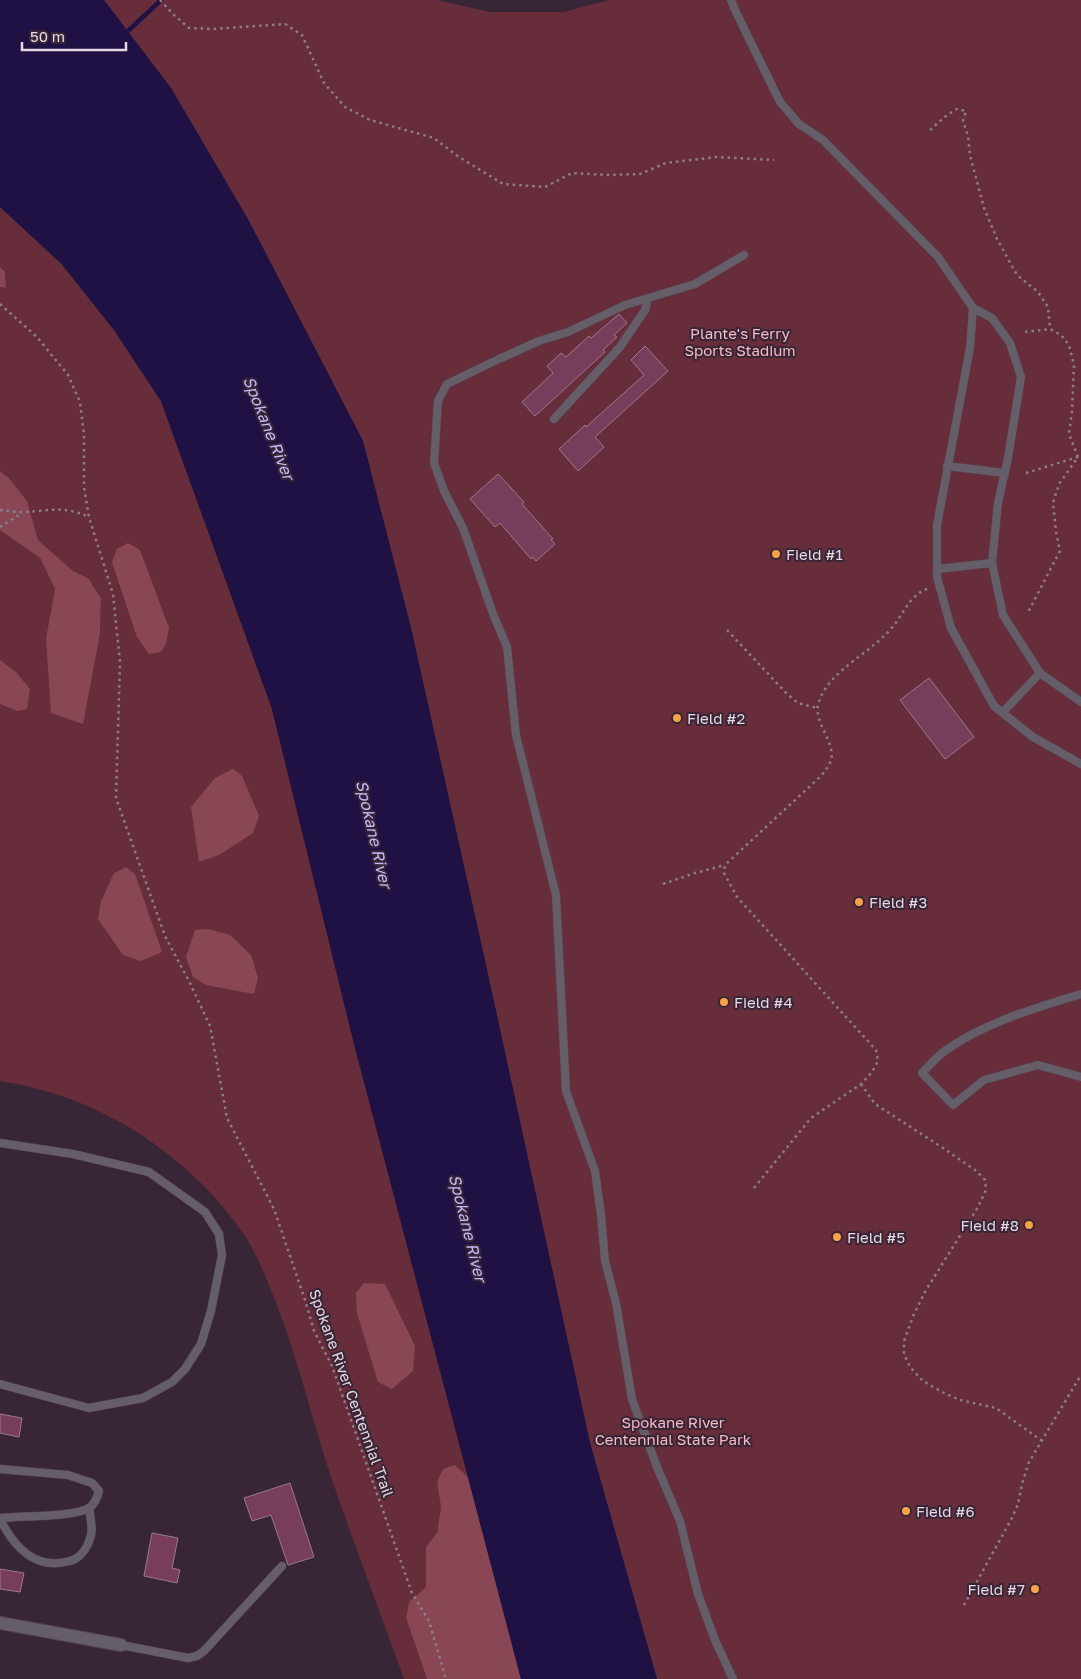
<svg xmlns="http://www.w3.org/2000/svg" width="1081" height="1679" viewBox="0 0 1081 1679" font-family="'Golos Text',sans-serif">
<style>
.green{fill:#682d3b;fill-rule:evenodd}
.forest{fill:#894755}
.water{fill:#1f1143}
.lines{fill:none;stroke-linecap:round;stroke-linejoin:round}
.stream{stroke:#1f1143;stroke-width:4.5}
.building{fill:#773d5b;stroke:#987b89}
.lane-casing{stroke:#544252;stroke-width:9}
.street-casing{stroke:#544252;stroke-width:14}
.path{stroke:#8d7d8b;stroke-width:2.5;stroke-dasharray:2.5 4;stroke-linecap:butt}
.lane{stroke:#655e69;stroke-width:8}
.street{stroke:#655e69;stroke-width:12}
.poi-dot{fill:#f6a246;stroke:#382536;stroke-width:2}
.labels{text-anchor:middle;dominant-baseline:central;stroke-width:4;stroke-linejoin:round;paint-order:stroke}
.park-label{font-size:15px;fill:#f7bac4;stroke:#382536}
.poi-label{font-size:15px;fill:#e5d8e4;stroke:#382536;text-anchor:start}
.street-label{font-size:15px;fill:#e5d8e4;stroke:#382536}
.water-label{font-size:16px;font-style:italic;fill:#c2b8fc;stroke:#382536}
</style>
<rect width="100%" height="100%" fill="#382536"/>
<g class="green">
<polygon points="104,0 437,0 490,12 564,12 609,0 1081,0 1081,1679 657,1679 590,1443 484,956 411,628 363,441 249,221 171,88"/>
<path d="M0,207L61,264L114,330L161,401L272,709L354,1044L468,1477L455,1465L437,1481L441,1507L437,1533L426,1547V1587L409,1602L406,1618L427,1679H404C379,1609 352,1539 328,1468C308,1405 293,1341 267,1280C260,1264 253,1247 242,1232C214,1191 181,1162 140,1134C98,1107 49,1088 0,1081V704L17,711L15,671L0,660V530L40,558L55,589L46,638L82,724L100,634L101,598L88,578L73,571L38,540L27,501L9,478L0,471V287L6,288L5,272L0,267ZM126,867L101,901L114,873Z"/>
</g>
<g class="forest">
<polygon points="0,267 5,272 6,288 0,287"/>
<polygon points="0,471 9,478 27,501 38,540 73,571 88,578 101,598 100,634 83,724 51,713 46,638 55,589 40,558 0,530"/>
<polygon points="128,543 140,550 169,628 166,644 161,652 149,654 137,637 112,562 117,549"/>
<polygon points="0,660 15,671 30,689 27,709 17,711 0,704"/>
<polygon points="233,769 242,776 259,816 253,833 219,855 199,862 191,807 215,778"/>
<polygon points="126,867 135,874 162,952 141,961 123,955 98,919 101,901 114,873"/>
<polygon points="208,929 230,935 251,955 258,978 254,994 206,985 193,977 186,957 195,930"/>
<polygon points="364,1283 385,1284 415,1346 413,1371 392,1389 378,1382 357,1313 356,1293"/>
<polygon points="455,1465 468,1477 521,1679 427,1679 406,1618 409,1602 426,1587 426,1547 437,1533 441,1507 437,1482 443,1469"/>
</g>
<polygon class="water" points="0,0 104,0 171,88 249,221 363,441 411,628 484,956 590,1443 657,1679 521,1679 354,1044 272,709 161,401 114,330 62,264 0,207"/>
<g class="lines">
<polyline class="stream" points="128,31 161,0"/>
</g>
<g class="building">
<polygon points="619,314 627,323 614,335 617,337 603,350 605,352 535,416 522,402 553,373 547,366 561,353 566,357 589,336 591,338"/>
<polygon points="645,346 668,371 595,437 604,447 578,471 559,449 585,425 586,427 644,375 631,360"/>
<polygon points="498,474 524,502 522,504 553,539 551,540 555,544 536,561 533,557 531,559 500,523 495,527 470,499"/>
<polygon points="929,678 974,737 945,759 900,700"/>
<polygon points="0,1414 22,1418 19,1437 0,1433"/>
<polygon points="290,1483 314,1557 288,1565 271,1515 252,1521 244,1498"/>
<polygon points="152,1533 178,1538 172,1568 180,1570 177,1583 144,1576"/>
<polygon points="0,1569 24,1573 20,1592 0,1589"/>
</g>
<g class="lines">
<defs>
<g id="lane">
<polyline points="731,0 735,10 780,102 799,124 823,140 938,257 973,308 970,348 937,525 937,577 951,628 994,706 1033,737 1081,764"/>
<polyline points="973,308 992,318 1010,343 1021,377 1008,458 998,503 992,563 1003,615 1040,673 1081,702"/>
<polyline points="554,419 620,347 645,310 648,298"/>
<polyline points="947,466 1005,473"/>
<polyline points="937,569 992,563"/>
<polyline points="1003,712 1040,673"/>
<path d="M1081,994C1037,1007 978,1025 941,1054C934,1060 928,1067 922,1073L953,1105L984,1080L1038,1065L1081,1077"/>
<polyline points="0,1143 73,1154 149,1172 205,1212 219,1234 222,1255 211,1311 201,1344 185,1369 172,1382 143,1398 89,1408 0,1384"/>
<path d="M0,1469L68,1475L92,1483L99,1491C97,1498 95,1504 89,1508C75,1517 19,1516 0,1518"/>
<path d="M0,1519C14,1547 35,1571 70,1561C81,1558 88,1547 91,1535C93,1527 90,1516 89,1508"/>
<polyline points="121,1645 188,1658 197,1656 204,1651 282,1566"/>
<polyline points="733,1679 715,1640 698,1594 680,1521 657,1467 632,1399 616,1303 605,1261 601,1215 595,1171 566,1091 556,895 516,735 507,647 493,614 463,528 444,491 434,463 438,401 447,384 499,359 539,341 568,332 625,305 695,284 744,255"/>
</g>
<polyline id="street" points="0,1623 121,1645"/>
</defs>
<use href="#lane" class="lane-casing"/>
<use href="#street" class="street-casing"/>
<g class="path">
<polyline points="160,0 174,15 189,28 212,29 285,24 302,35 324,83 345,107 370,120 434,138 456,155 503,184 545,187 572,173 607,175 640,174 666,163 716,157 774,160"/>
<polyline points="930,130 947,115 957,109 966,111 963,121 968,136 970,155 984,208 997,239 1017,275 1038,292 1048,307 1050,329"/>
<polyline points="0,304 37,337 68,375 80,402 84,435 84,487 89,517 113,594 120,662 116,798 165,936 190,983 210,1026 227,1118 274,1209 306,1303 314,1331 332,1366 412,1593 429,1621 446,1679"/>
<polyline points="1025,332 1050,329 1061,335 1069,345 1074,365 1072,411 1069,434 1078,457 1059,484 1053,503 1056,532 1060,551 1027,614"/>
<polyline points="1026,473 1081,456"/>
<path d="M0,510C8,511 16,512 24,512C50,511 63,505 89,517"/>
<polyline points="0,527 22,513"/>
<polyline points="727,630 787,694 798,703 817,708"/>
<polyline points="663,884 695,873 725,865"/>
<polyline points="861,1084 875,1104 943,1148 975,1170 985,1180 986,1190 978,1207 926,1290 914,1314 904,1341 904,1354 910,1367 923,1381 942,1392 960,1400 996,1408 1042,1441"/>
<path d="M754,1188L811,1118L861,1084L872,1072L878,1061L876,1050L737,897L724,873L725,865L821,776C825,771 829,766 831,760C836,744 814,722 818,705C827,670 872,654 894,625C905,611 911,593 930,588"/>
<polyline points="964,1605 1012,1518 1018,1504 1022,1484 1029,1462 1081,1375"/>
</g>
<use href="#lane" class="lane"/>
<use href="#street" class="street"/>
</g>
<g class="poi-dot">
<circle cx="776" cy="554" r="5"/>
<circle cx="677" cy="718" r="5"/>
<circle cx="859" cy="902" r="5"/>
<circle cx="724" cy="1002" r="5"/>
<circle cx="1029" cy="1225" r="5"/>
<circle cx="837" cy="1237" r="5"/>
<circle cx="906" cy="1511" r="5"/>
<circle cx="1035" cy="1589" r="5"/>
</g>
<g class="labels">
<g class="park-label">
<text x="740" y="333">Plante's Ferry<tspan x="740" dy="17">Sports Stadium</tspan></text>
<text x="673" y="1422">Spokane River<tspan x="673" dy="17">Centennial State Park</tspan></text>
</g>
<g class="poi-label">
<text x="786" y="554">Field #1</text>
<text x="687" y="718">Field #2</text>
<text x="869" y="902">Field #3</text>
<text x="734" y="1002">Field #4</text>
<text x="1019" y="1225" text-anchor="end">Field #8</text>
<text x="847" y="1237">Field #5</text>
<text x="916" y="1511">Field #6</text>
<text x="1025" y="1589" text-anchor="end">Field #7</text>
</g>
<g class="street-label">
<text transform="translate(352 1393) rotate(70)">Spokane River Centennial Trail</text>
</g>
<g class="water-label">
<text transform="translate(269 428) rotate(68)">Spokane River</text>
<text transform="translate(374 834) rotate(77)">Spokane River</text>
<text transform="translate(468 1228) rotate(76)">Spokane River</text>
</g>
</g>
<path d="M22 42v8h104v-8" fill="none" stroke="#e5d8e4" stroke-width="2.5"/>
<text x="30" y="42" font-size="15" fill="#e5d8e4" stroke="#382536" stroke-width="4" paint-order="stroke">50 m</text>
</svg>
